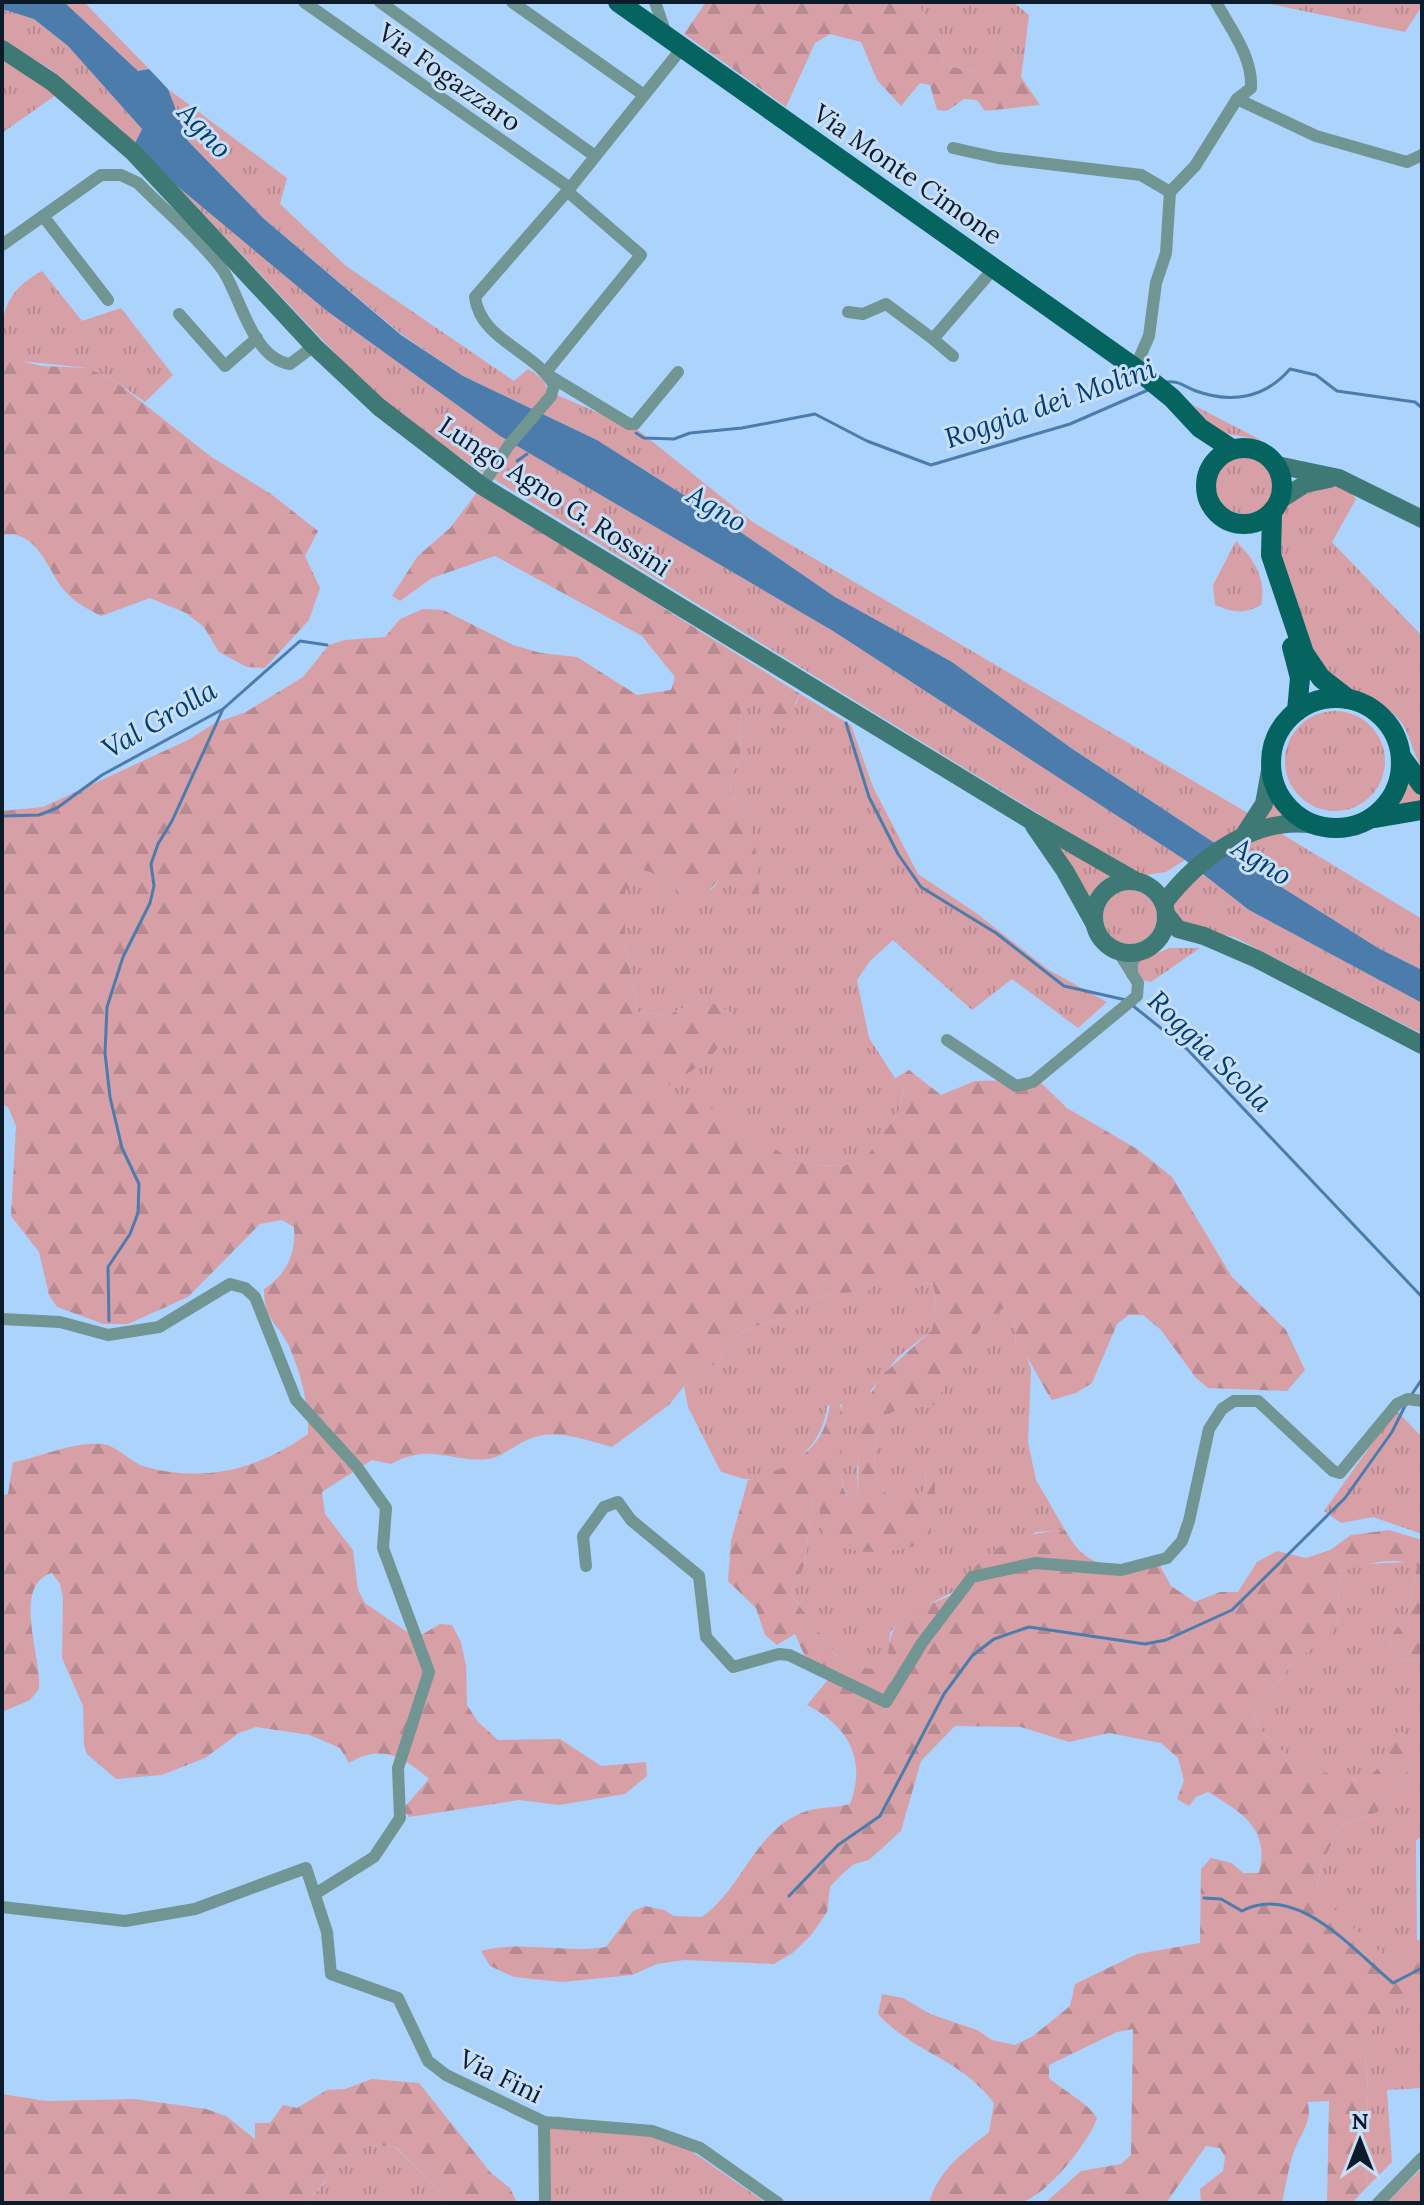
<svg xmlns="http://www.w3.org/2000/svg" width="1424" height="2205" viewBox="0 0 1424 2205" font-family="Lora,serif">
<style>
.grass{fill:url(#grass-tufts)}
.forest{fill:url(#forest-firs)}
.water{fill:#4c7cac}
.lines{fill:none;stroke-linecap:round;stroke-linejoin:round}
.stream{stroke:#4c7cac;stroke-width:3}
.street{stroke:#709592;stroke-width:12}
.secondary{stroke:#3e7975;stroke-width:18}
.primary{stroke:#056460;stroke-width:20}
.labels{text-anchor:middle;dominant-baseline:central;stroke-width:6;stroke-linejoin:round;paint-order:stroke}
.street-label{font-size:26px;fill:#0c1b29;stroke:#c7dff8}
.water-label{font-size:28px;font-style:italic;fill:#033d6b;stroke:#c7dff8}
</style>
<defs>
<pattern id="grass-tufts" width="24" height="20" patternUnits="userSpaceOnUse" patternTransform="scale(2)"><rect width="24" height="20" fill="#d7a0a7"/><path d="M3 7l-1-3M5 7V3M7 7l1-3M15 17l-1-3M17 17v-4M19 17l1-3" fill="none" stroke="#b78990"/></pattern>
<pattern id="forest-firs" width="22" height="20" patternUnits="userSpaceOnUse" patternTransform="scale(2)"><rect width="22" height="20" fill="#d7a0a7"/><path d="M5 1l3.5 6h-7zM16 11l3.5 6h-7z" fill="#b78990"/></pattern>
</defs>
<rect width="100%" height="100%" fill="#acd3fc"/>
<g class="grass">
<polygon points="64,2 84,2 149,69 138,71"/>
<polygon points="917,2 1013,2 1029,15 1024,56 997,46 985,68 971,71 943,65 941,48"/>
<polygon points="1260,2 1420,2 1420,9 1405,32"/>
<polygon points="2,9 34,19 68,46 142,129 135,143 50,69 2,41"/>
<polygon points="2,59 56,95 2,133"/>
<polygon points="168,89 287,178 280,204 346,266 514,381 528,369 543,379 548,391 638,430 754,523 1258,819 1271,795 1287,814 1264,823 1422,919 1422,970 1378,948 1275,883 1071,748 952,662 835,597 723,520 597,440 463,376 401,334 264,219 188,141"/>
<polygon points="177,186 327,311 500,436 833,631 1185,860 1166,872 1140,876 474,467 424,432 367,387"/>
<path d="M42,271L82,321L121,308L173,375L145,402L115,381L88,368L2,359C2,317 0,294 42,271Z"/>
<polygon points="1193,405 1261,440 1217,432"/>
<circle cx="1245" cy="484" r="30"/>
<path d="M1318,483L1346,486L1356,499L1332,542L1422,636V767C1412,754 1411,735 1401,722C1382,699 1352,694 1330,675C1309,657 1271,546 1279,520C1285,500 1301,493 1318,483Z"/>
<path d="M1236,541C1254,559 1267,580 1261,605C1243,615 1233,612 1215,605L1213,585Z"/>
<path d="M800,694L851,725L873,787L918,874L976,913L1049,970L1107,1002L1078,1028L1012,979L972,1010L893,940L870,961L857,980L869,1038L895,1078L890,1081L904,1089L898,1113L866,1159L843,1166L811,1165L789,1158L747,1133L654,1095L733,1014L703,998L668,1015L638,1012L625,944V889L632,886L642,870C660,874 675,884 685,900L712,889L720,879H733L745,815L730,793L731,777L740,759L741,706L756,703L766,713L796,704Z"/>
<circle cx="1335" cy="761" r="50"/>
<polygon points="1407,773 1422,793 1422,803 1396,804 1405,790"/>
<polygon points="1044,832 1116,875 1098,886 1088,901"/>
<polygon points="1203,874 1249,910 1422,1003 1422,1034 1234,937 1188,927 1175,917 1171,903"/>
<circle cx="1130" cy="917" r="27"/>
<polygon points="1170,948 1200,948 1151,982 1143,980 1136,968 1137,961"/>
<path d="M901,1280L934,1285L936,1298L932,1330L898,1357L871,1390L857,1469L858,1495L852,1505C834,1477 841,1437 842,1404L827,1406C824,1444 789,1475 751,1479C742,1480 730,1474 721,1472L688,1407L684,1386L718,1362L728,1342L747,1329L782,1318L812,1299L838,1293L865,1292L881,1281Z"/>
<path d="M1008,1305L1014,1317L1016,1345L1025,1352L1031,1369L1028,1442L1036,1480L1065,1530L1036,1532L961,1588L901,1618L890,1633L888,1654L875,1661L871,1669L854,1665L835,1654L791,1594L805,1564L813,1494L821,1505V1527L850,1549L900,1550L935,1468L926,1469L925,1489L912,1501C905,1499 894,1499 888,1495C870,1483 870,1429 887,1416C900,1405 918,1409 934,1404L985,1321Z"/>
<polygon points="1396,1410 1422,1437 1422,1534 1373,1517 1341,1523 1324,1511"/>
<path d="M1409,1562L1417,1566L1408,1612L1389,1639L1398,1660L1422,1661V1836L1416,1841L1417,1940L1413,1952L1384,1956L1330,1906L1317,1888L1322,1863L1341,1825L1378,1812L1393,1786L1416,1762L1389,1758L1366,1779C1322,1779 1273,1757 1253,1716L1291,1665L1337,1625L1340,1572L1360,1564Z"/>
<path d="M1422,1985V2088L1387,2090L1392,2162L1368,2186C1363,2154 1368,2125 1368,2093C1368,2074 1364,2056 1365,2036Z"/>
<polygon points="557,2116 671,2137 766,2203 548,2203 550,2126"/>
<polygon points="366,2145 395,2147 438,2189 442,2203 306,2203 326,2181 329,2167"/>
<polygon points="1422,2168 1422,2203 1386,2203"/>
</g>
<g class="forest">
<polygon points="706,2 917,2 941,48 943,65 971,71 984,68 997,46 1024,56 1021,77 1040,105 985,111 977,100 964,99 947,111 937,110 930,85 920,83 901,106 877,80 861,42 830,34 815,43 786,107 684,34"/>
<path d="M11,358L41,366L88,368L115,381L210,456L271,494L318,531L305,556L320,588L309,620L265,668L247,667L219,652L204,627L186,613L150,598L101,616C86,608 70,600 60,585C46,564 34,529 2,535V359Z"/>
<path d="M478,491L800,694L790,713L780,718L766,713L755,703L741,707L740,759L731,777L730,793L745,815L755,844L759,894L751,896L737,890L733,880L720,879L699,900H685C675,884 660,874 642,870L632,886L625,890V944L638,1012L668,1015L703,998L733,1014C719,1066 693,1065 657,1094L692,1097L789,1158L811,1165L843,1166L866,1158L898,1113L904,1090L889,1082L909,1070L941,1095L975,1081L1038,1080L1067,1108L1137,1149L1172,1177L1232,1277L1286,1330L1305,1370L1287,1391L1208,1388L1196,1378L1161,1330L1143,1315H1129L1117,1324L1092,1383L1076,1393L1052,1400C1041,1384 1029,1355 1016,1345L1014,1317L1007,1306L985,1321L934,1405C918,1409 900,1405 887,1416C870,1429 870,1483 888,1495C894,1499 905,1499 912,1500L925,1489L926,1469L935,1467V1503L929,1541C901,1553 841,1562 823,1530C816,1517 825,1509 813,1495L805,1564L791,1594L835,1654L854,1665L871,1669L874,1661L888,1654C894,1596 929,1614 961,1588C967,1583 969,1573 975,1567C998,1541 1031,1532 1065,1530C1089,1574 1116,1566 1159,1564L1171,1586L1195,1602L1220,1592H1238L1257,1562L1277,1551L1306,1558L1330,1550L1351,1535L1389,1530L1422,1540V1661L1398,1660L1389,1639L1408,1612L1417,1566C1396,1555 1361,1564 1340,1572L1337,1625L1327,1637L1291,1665L1253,1716C1273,1757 1323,1779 1366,1779L1389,1758L1390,1738L1399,1731L1413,1737L1416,1762L1393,1786L1378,1812L1341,1825L1322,1863L1317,1887L1331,1906L1384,1956L1412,1952L1417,1940L1422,1939V1985L1365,2037C1364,2056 1368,2074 1368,2093C1368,2125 1363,2154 1368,2186L1352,2203H1327L1329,2101L1307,2102C1314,2119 1300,2135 1294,2151C1288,2168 1286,2186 1282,2203H1201L1200,2189L1223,2171L1225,2157L1220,2148L1206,2146L1166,2203H1045L1081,2171L1121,2164L1131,2155L1133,2029L1117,2032L1049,2065V2078C1066,2093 1085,2100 1097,2118C1089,2142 1044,2200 1018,2203C989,2205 958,2203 929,2203C939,2169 963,2153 989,2132L994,2103C959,2057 913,2053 878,2014L882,1994L903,1998L930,2014L977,2030L992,2040L1015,2045L1033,2036L1070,2006L1075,1984L1137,1954L1200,1943L1201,1869L1211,1858L1232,1863L1243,1873H1259C1270,1829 1243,1813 1208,1792L1196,1797L1189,1806L1177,1799L1184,1781L1178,1758L1161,1743L1109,1733L1069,1742L1021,1727L955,1726L921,1761L901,1831L869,1860L854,1864L841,1875L830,1887L827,1912L812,1934L794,1952L774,1964L684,1960L657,1964L632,1975L563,1982L514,1977L490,1966L481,1951C522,1940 564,1954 606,1947L633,1911L645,1906L664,1910L674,1916L702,1917C743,1888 756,1827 807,1811C820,1807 836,1808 850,1804C867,1759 848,1726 807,1705L831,1676L810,1668L795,1634L777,1645L765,1635L756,1608L728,1581L731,1541L748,1480C777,1473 812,1457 824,1428C829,1416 828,1405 835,1393C855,1425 827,1473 852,1504L858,1495L859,1413L882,1375L932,1330L936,1298L933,1284L881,1281L865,1292L838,1293L812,1299L782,1318L747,1329L728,1342L718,1362L684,1386L669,1405L612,1447C586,1440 553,1427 527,1440C515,1445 500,1458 488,1459C450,1463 432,1442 391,1464L372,1460L322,1492L325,1514L353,1550L358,1590L365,1603L410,1634H423L440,1624L452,1625L461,1642L466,1666L467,1705L478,1722L498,1740L560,1739L601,1766L646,1762L647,1776L625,1794L559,1805L519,1800L409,1817L403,1809L429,1779C402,1756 381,1744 349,1763L340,1748L310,1735L256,1727L239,1733L205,1758L162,1775L116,1779L87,1754L84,1745L83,1706L62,1658L63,1598L60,1584L52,1573C11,1585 42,1657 39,1689L30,1700L2,1712V1496L8,1494L13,1462C42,1457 73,1441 103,1444C116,1445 131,1463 146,1467C205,1483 259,1469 308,1434C309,1402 301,1375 289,1346C277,1321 264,1321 264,1289C287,1274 296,1254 294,1227L282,1220L260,1224L188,1297L128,1324H104L57,1307L49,1295L39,1252L11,1216L16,1126L8,1107L2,1104V811L43,807L188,740L215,723L246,712L303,677L329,645L345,640L385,637L400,619L423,609L443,610L513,645L541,653L577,657L637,695L671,690L675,677L642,636L495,556L432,578L400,601L392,596L417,557L450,528Z"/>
<polygon points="372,2079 419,2083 491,2173 510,2188 517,2203 442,2203 438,2189 396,2147 366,2145 329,2167 326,2180 306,2203 2,2203 2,2094 46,2101 135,2099 206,2109 226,2116 255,2139 255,2123 270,2123 283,2105 297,2108 327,2090 345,2089"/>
</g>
<polygon class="water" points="2,2 64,2 138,71 149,69 168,89 188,141 264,219 401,335 463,376 597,440 723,520 835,597 952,662 1071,748 1275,883 1378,948 1422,970 1422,1003 1249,910 1185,860 833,631 500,436 327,311 177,186 135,143 142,129 68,46 34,19 2,9"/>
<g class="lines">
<g class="stream">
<path d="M1166,382C1178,380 1185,387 1196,391C1232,404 1265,398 1290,369L1316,375L1337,391L1415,402L1422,408"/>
<polyline points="636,433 644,438 674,439 690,433 742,428 815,414 867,441 931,465 1070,424 1148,390"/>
<polyline points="517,461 527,454"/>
<polyline points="846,723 869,797 898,854 921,887 996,933 1064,986 1126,1000"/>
<polyline points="2,816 39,815 57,808 102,775 223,709 300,641 327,645"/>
<polyline points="1132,1005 1187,1049 1422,1297"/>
<polyline points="109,1321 108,1267 130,1234 138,1213 139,1184 122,1148 110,1097 105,1053 107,1007 123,957 150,903 154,886 151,864 158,844 172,821 223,709"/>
<polyline points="1412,1394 1422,1379"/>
<polyline points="789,1896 838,1845 880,1816 944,1694 972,1656 994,1639 1029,1627 1145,1644 1166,1640 1232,1610 1345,1498 1392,1432 1406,1404"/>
<path d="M1204,1898L1221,1899L1242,1911C1297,1882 1353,1950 1393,1983L1422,1968"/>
</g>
<g class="street">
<polyline points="304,2 570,188"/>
<polyline points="380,2 595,156"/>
<polyline points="512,2 644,95"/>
<polyline points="655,2 667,37"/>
<polyline points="1237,99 1316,136 1407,162 1422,155"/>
<polyline points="953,148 998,158 1141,175 1170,192"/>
<polyline points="43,216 108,300"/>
<path d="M2,245L101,175H121L138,183C162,208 205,244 224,272C241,299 253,359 290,364L314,346"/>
<polyline points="848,312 863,314 886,304 933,339"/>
<polyline points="179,314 225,366 257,338"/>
<polyline points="953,356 933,339 995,267"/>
<path d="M1135,368L1149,336L1156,283L1166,253L1170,192L1195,166L1237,99L1251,88C1253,57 1230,28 1216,2"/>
<polyline points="546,372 641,255 567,191"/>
<polyline points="548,375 629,424 635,424 678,372"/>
<path d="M482,486L509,445L551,396L554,385C535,351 480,340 475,297L570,188L682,48"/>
<polyline points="1132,974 1132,962 1140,952"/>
<polyline points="947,1040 1016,1086 1033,1082 1137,996 1138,983 1118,951"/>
<polyline points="2,1319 60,1322 108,1335 159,1327 230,1284 245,1288 255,1297 296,1400 357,1467 386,1508 383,1548 429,1672 398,1768 400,1818 374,1857 315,1894"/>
<polyline points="586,1566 583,1536 604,1507 618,1502 631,1520 699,1576 706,1637 733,1667 779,1654 789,1655 886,1702 922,1643 972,1577 1035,1563 1121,1570 1167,1558 1182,1541 1189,1521 1209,1429 1222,1409 1234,1401 1258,1401 1333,1471 1340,1473 1397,1404 1408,1399 1422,1401"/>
<polyline points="2,1907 125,1921 195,1909 306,1868 327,1932 331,1974 398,1998 428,2061 446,2075 544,2122 652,2131 700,2148 778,2203"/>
<polyline points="544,2122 545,2203"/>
<polyline points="1378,2203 1422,2158"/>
</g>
<g class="secondary">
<polyline points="2,49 52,82 134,153 314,346 379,407 482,486 1030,820 1136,881"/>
<polyline points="1277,465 1339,478 1422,519"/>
<polyline points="1280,500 1305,484 1329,479"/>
<polyline points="1034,826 1065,871 1094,923"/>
<polyline points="1244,835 1264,804 1271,765"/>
<circle cx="1130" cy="917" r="36"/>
<path d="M1164,903C1198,858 1256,815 1314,825"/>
<polyline points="1166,914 1178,929 1204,936 1257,959 1422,1045"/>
</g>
<g class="primary">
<polyline points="618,2 1135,368 1172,398 1200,428 1232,449"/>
<circle cx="1244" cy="486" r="38"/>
<polyline points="1272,513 1271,555 1304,653 1321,678 1348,699"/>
<polyline points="1292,647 1300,678 1297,711"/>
<circle cx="1336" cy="763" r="65"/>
<polyline points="1402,758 1422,785"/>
<polyline points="1375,818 1422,810"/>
</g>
</g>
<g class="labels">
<g class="street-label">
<text transform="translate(450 77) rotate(35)">Via Fogazzaro</text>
<text transform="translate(908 174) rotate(35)">Via Monte Cimone</text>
<text transform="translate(555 496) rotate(33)">Lungo Agno G. Rossini</text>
<text transform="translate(501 2076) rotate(26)">Via Fini</text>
</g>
<g class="water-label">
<text transform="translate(205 130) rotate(47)">Agno</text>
<text transform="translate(1050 403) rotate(-19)">Roggia dei Molini</text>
<text transform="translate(717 508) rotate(31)">Agno</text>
<text transform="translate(159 719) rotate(-30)">Val Grolla</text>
<text transform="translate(1262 861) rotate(32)">Agno</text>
<text transform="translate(1210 1051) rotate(44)">Roggia Scola</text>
</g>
</g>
<rect width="1424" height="2205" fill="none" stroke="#0c1b29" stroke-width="8"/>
<g transform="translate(1360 2141)" stroke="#c7dff8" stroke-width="6" paint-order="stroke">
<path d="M0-6L14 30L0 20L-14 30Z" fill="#0c1b29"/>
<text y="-12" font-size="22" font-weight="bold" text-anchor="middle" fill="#0c1b29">N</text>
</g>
</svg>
